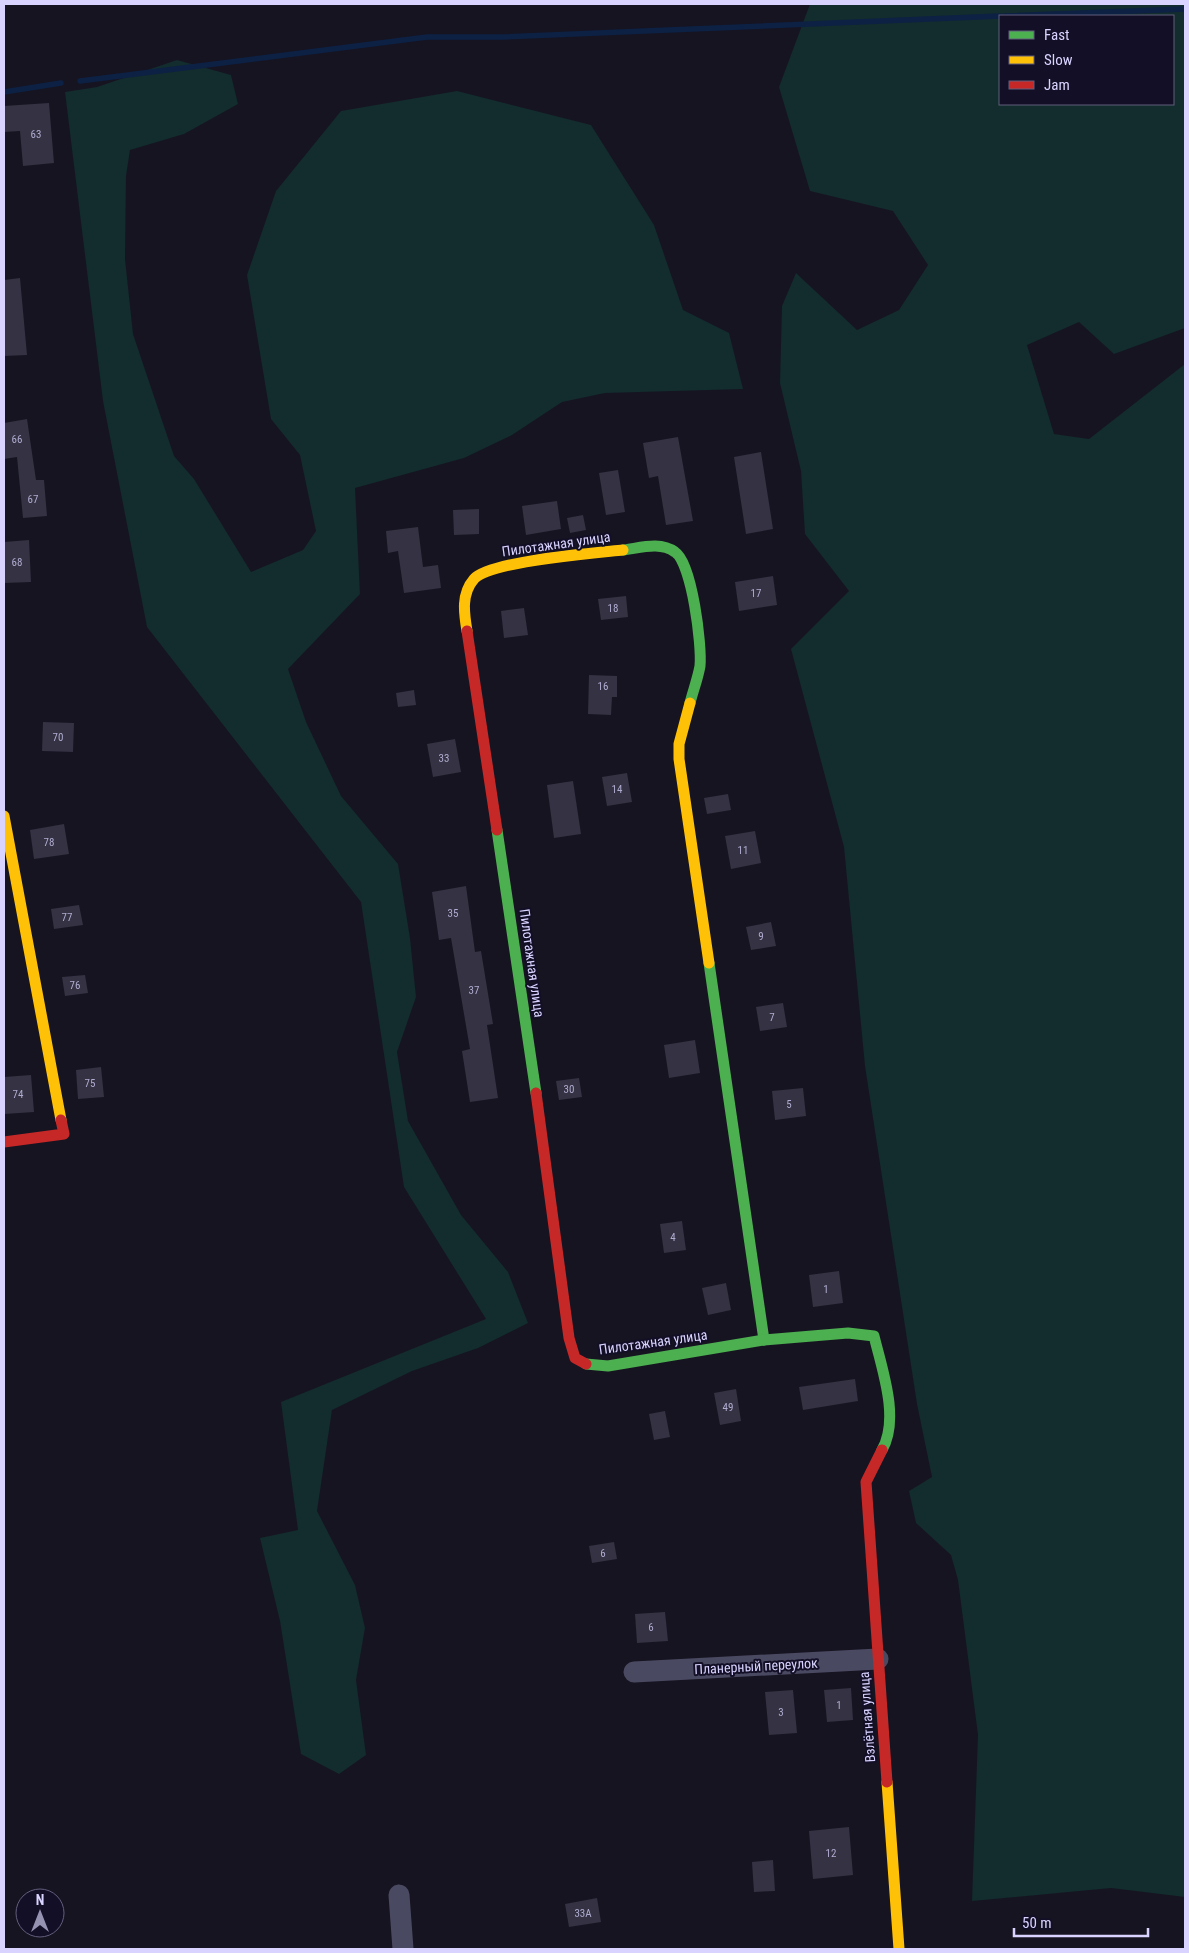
<svg xmlns="http://www.w3.org/2000/svg" width="1189" height="1953" viewBox="0 0 1189 1953" font-family="'Roboto Condensed',sans-serif">
<style>
.green{fill:#132c2d;fill-rule:evenodd}
.lines{fill:none;stroke-linecap:round;stroke-linejoin:round}
.stream{stroke:#0d2144;stroke-width:5.5}
.building{fill:#343243}
.street{stroke:#4a4962;stroke-width:21}
.fast{stroke:#4caf50;stroke-width:11}
.slow{stroke:#ffc107;stroke-width:11}
.jam{stroke:#c62828;stroke-width:11}
.labels{text-anchor:middle;dominant-baseline:central;stroke-width:4;stroke-linejoin:round;paint-order:stroke}
.number-label{font-size:11px;fill:#b0acd0}
.street-label{font-size:14px;fill:#d9d4ff;stroke:#130f26}
</style>
<rect width="100%" height="100%" fill="#161421"/>
<g class="green">
<path d="M810,4H1185V328L1114,354L1079,322L1027,345L1054,434L1089,439L1185,364V1897L1111,1888L972,1901L978,1735L958,1580L951,1555L916,1523L909,1491L932,1477L917,1404L865,1066L844,847L791,649L849,591L805,534L801,471L780,383L782,306L796,273L857,330L899,310L928,265L893,211L810,191L779,87ZM1000,16H1173V104H1000Z"/>
<polygon points="177,60 231,75 238,104 184,134 130,150 126,176 125,259 133,334 174,456 194,479 251,572 303,550 316,531 300,455 271,419 247,275 276,191 341,111 457,91 591,125 654,225 683,310 729,333 743,389 605,393 562,402 512,435 464,458 355,488 360,594 288,669 306,722 341,796 398,864 410,938 416,997 397,1052 408,1121 461,1215 508,1272 528,1323 478,1348 412,1371 332,1410 317,1511 355,1585 365,1628 356,1680 366,1755 339,1774 301,1754 280,1621 260,1538 298,1530 281,1402 486,1319 404,1187 361,902 147,627 103,401 65,92 97,87"/>
</g>
<g class="lines">
<g class="stream">
<polyline points="1004,16 1185,9"/>
<polyline points="80,81 427,37 503,37 1000,16"/>
<polyline points="4,92 61,83"/>
</g>
</g>
<g class="building">
<polygon points="49,103 54,163 23,166 20,131 4,132 4,106"/>
<polygon points="20,278 27,355 4,356 4,280"/>
<polygon points="27,419 36,480 44,480 47,516 23,518 17,457 4,459 4,423"/>
<polygon points="678,437 693,521 666,525 658,476 649,478 643,443"/>
<polygon points="761,452 773,529 746,534 734,457"/>
<polygon points="618,470 625,512 606,515 599,473"/>
<polygon points="557,501 561,529 526,535 522,506"/>
<polygon points="479,509 479,534 454,535 453,510"/>
<polygon points="583,515 586,530 570,533 567,518"/>
<polygon points="418,527 423,567 438,565 441,588 404,593 398,551 388,553 386,531"/>
<polygon points="29,540 31,582 4,583 4,542"/>
<polygon points="773,576 777,605 739,611 735,582"/>
<polygon points="626,596 628,617 601,620 598,599"/>
<polygon points="524,608 528,635 504,638 501,611"/>
<polygon points="589,675 617,676 617,697 612,697 611,715 588,714"/>
<polygon points="414,690 416,705 398,707 396,693"/>
<polygon points="43,722 74,723 73,752 42,751"/>
<polygon points="455,739 461,772 433,777 427,744"/>
<polygon points="627,773 632,802 607,806 602,777"/>
<polygon points="573,781 581,834 554,838 547,785"/>
<polygon points="728,794 731,810 707,814 704,798"/>
<polygon points="64,824 69,854 34,859 30,830"/>
<polygon points="755,831 761,863 731,869 725,836"/>
<polygon points="466,886 475,952 481,951 493,1024 487,1025 498,1098 470,1102 462,1051 470,1049 451,938 439,940 432,892"/>
<polygon points="79,905 83,925 54,929 51,909"/>
<polygon points="771,922 776,946 751,950 746,927"/>
<polygon points="85,975 88,993 65,996 62,977"/>
<polygon points="783,1003 787,1027 760,1031 756,1007"/>
<polygon points="695,1040 700,1073 669,1078 664,1045"/>
<polygon points="101,1067 104,1097 78,1099 76,1070"/>
<polygon points="31,1075 34,1112 4,1114 4,1077"/>
<polygon points="579,1078 582,1097 559,1100 556,1081"/>
<polygon points="803,1088 806,1116 775,1120 772,1091"/>
<polygon points="682,1221 686,1250 664,1253 660,1224"/>
<polygon points="839,1271 843,1303 813,1307 809,1275"/>
<polygon points="726,1283 731,1310 708,1315 702,1288"/>
<polygon points="855,1379 858,1401 803,1410 799,1387"/>
<polygon points="736,1389 741,1421 720,1425 714,1393"/>
<polygon points="665,1411 670,1437 654,1440 649,1414"/>
<polygon points="614,1542 617,1559 592,1563 589,1546"/>
<polygon points="665,1612 668,1641 637,1643 635,1614"/>
<polygon points="851,1688 853,1720 827,1722 824,1690"/>
<polygon points="793,1690 797,1733 769,1735 765,1692"/>
<polygon points="849,1827 853,1875 813,1879 809,1831"/>
<polygon points="773,1860 775,1891 754,1892 752,1862"/>
<polygon points="597,1898 601,1922 569,1927 565,1904"/>
</g>
<g class="lines">
<g class="street">
<polyline points="634,1672 878,1659"/>
<polyline points="399,1895 403,1949"/>
</g>
<g class="fast">
<path d="M623,550C640,548 660,541 675,552C692,563 702,645 700,666C698,678 693,691 690,703"/>
<polyline points="497,830 536,1093"/>
<polyline points="709,963 764,1340"/>
<path d="M586,1364L608,1366L764,1340L848,1333L874,1336C882,1369 900,1419 882,1450"/>
</g>
<g class="slow">
<path d="M467,631C464,613 461,594 474,579C490,561 595,553 623,550"/>
<polyline points="690,703 679,744 679,759 709,963"/>
<polyline points="4,816 61,1120"/>
<polyline points="887,1782 899,1949"/>
</g>
<g class="jam">
<polyline points="467,631 497,830"/>
<polyline points="536,1093 569,1338 575,1358 586,1364"/>
<polyline points="4,1142 64,1134 61,1120"/>
<polyline points="882,1450 866,1482 887,1782"/>
</g>
</g>
<g class="labels">
<g class="number-label">
<text x="36" y="134">63</text>
<text x="17" y="439">66</text>
<text x="33" y="499">67</text>
<text x="17" y="562">68</text>
<text x="756" y="593">17</text>
<text x="613" y="608">18</text>
<text x="603" y="686">16</text>
<text x="58" y="737">70</text>
<text x="444" y="758">33</text>
<text x="617" y="789">14</text>
<text x="49" y="842">78</text>
<text x="743" y="850">11</text>
<text x="453" y="913">35</text>
<text x="67" y="917">77</text>
<text x="761" y="936">9</text>
<text x="75" y="985">76</text>
<text x="474" y="990">37</text>
<text x="772" y="1017">7</text>
<text x="90" y="1083">75</text>
<text x="569" y="1089">30</text>
<text x="18" y="1094">74</text>
<text x="789" y="1104">5</text>
<text x="673" y="1237">4</text>
<text x="826" y="1289">1</text>
<text x="728" y="1407">49</text>
<text x="603" y="1553">6</text>
<text x="651" y="1627">6</text>
<text x="839" y="1705">1</text>
<text x="781" y="1712">3</text>
<text x="831" y="1853">12</text>
<text x="583" y="1913">33А</text>
</g>
<g class="street-label">
<text transform="translate(556 544) rotate(-8)">Пилотажная улица</text>
<text transform="translate(532 963) rotate(82)">Пилотажная улица</text>
<text transform="translate(653 1342) rotate(-8)">Пилотажная улица</text>
<text transform="translate(756 1666) rotate(-3)">Планерный переулок</text>
<text transform="translate(867 1717) rotate(-94)">Взлётная улица</text>
</g>
</g>
<rect width="1189" height="1953" fill="none" stroke="#d9d4ff" stroke-width="10"/>
<rect x="999" y="15" width="175" height="90" fill="#130f26" stroke="#625e7d"/>
<rect x="1009" y="31" width="25" height="8" fill="#4caf50" stroke="#625e7d"/>
<text x="1044" y="40" font-size="15" fill="#d9d4ff">Fast</text>
<rect x="1009" y="56" width="25" height="8" fill="#ffc107" stroke="#625e7d"/>
<text x="1044" y="65" font-size="15" fill="#d9d4ff">Slow</text>
<rect x="1009" y="81" width="25" height="8" fill="#c62828" stroke="#625e7d"/>
<text x="1044" y="90" font-size="15" fill="#d9d4ff">Jam</text>
<g transform="translate(40 1913)"><circle r="24" fill="#130f26" stroke="#625e7d"/>
<path d="M0-4L9 19L0 12L-9 19Z" fill="#9591b1"/>
<text y="-8" font-size="14" font-weight="bold" text-anchor="middle" fill="#d9d4ff">N</text>
</g>
<path d="M1014 1928v8h134v-8" fill="none" stroke="#d9d4ff" stroke-width="2.5"/>
<text x="1022" y="1928" font-size="15" fill="#d9d4ff" stroke="#130f26" stroke-width="4" paint-order="stroke">50 m</text>
</svg>
